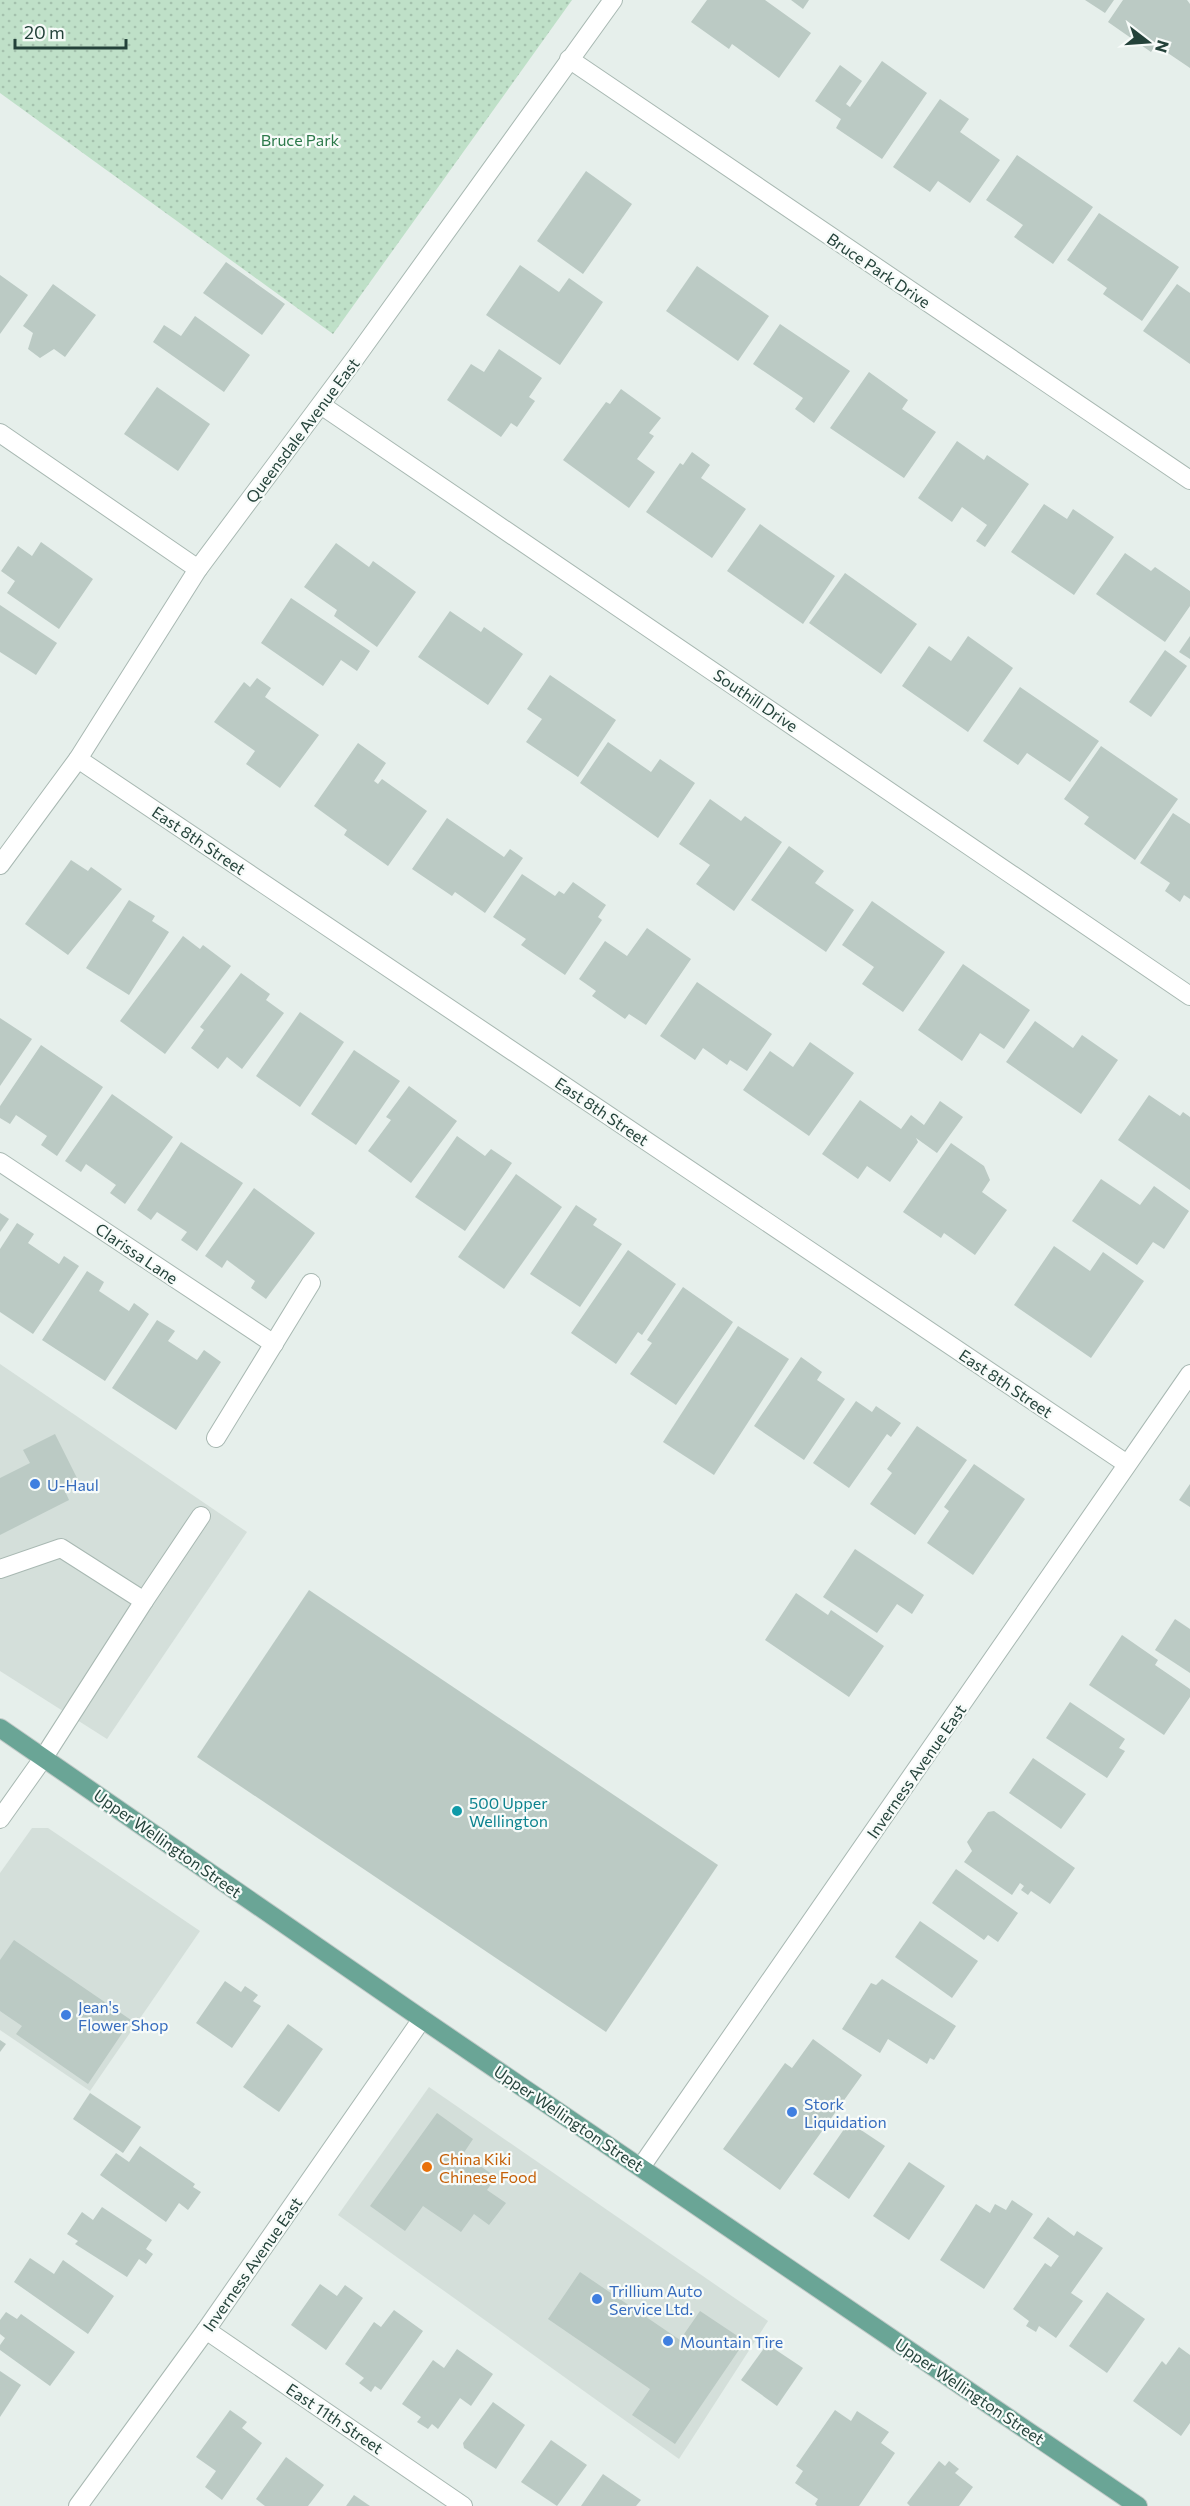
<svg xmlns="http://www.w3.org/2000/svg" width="1190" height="2506" viewBox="0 0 1190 2506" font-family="Commissioner,sans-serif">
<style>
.built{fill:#d4dfda}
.park{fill:url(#park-dots)}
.building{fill:#bbcac4}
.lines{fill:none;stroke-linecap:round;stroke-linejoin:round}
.minor-casing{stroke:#a8b8b2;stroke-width:20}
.major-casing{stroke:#c2cac8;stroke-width:20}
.minor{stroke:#fff;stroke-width:18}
.major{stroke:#6aa596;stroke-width:18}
.shop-dot{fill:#3f7fe0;stroke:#f7fbf9;stroke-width:2}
.culture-dot{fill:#0f9aa8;stroke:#f7fbf9;stroke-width:2}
.food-dot{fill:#e8710a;stroke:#f7fbf9;stroke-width:2}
.labels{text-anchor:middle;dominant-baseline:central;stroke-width:4.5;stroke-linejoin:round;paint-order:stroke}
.park-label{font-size:16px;fill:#2d7a4b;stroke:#f7fbf9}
.street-label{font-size:16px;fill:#24423a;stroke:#f7fbf9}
.shop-label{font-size:16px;fill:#366cbe;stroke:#f7fbf9;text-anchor:start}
.culture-label{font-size:16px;fill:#0d838f;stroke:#f7fbf9;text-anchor:start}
.food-label{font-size:16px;fill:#c56008;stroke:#f7fbf9;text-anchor:start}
</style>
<defs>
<pattern id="park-dots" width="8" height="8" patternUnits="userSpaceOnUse" patternTransform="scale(1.5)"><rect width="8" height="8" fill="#bfe0c8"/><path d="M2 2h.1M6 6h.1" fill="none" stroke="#a4c1ad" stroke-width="1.8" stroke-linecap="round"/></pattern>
</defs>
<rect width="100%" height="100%" fill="#e6efeb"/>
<g class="built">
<polygon points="0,1364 247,1532 107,1739 0,1671"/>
<polygon points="32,1828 48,1828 200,1931 90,2091 0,2030 0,1873"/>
<polygon points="429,2087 768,2321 679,2459 338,2215"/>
</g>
<polygon class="park" points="0,0 572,0 333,334 0,93"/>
<g class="building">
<polygon points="707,0 765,0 811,33 779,78 732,44 729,49 691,22"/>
<polygon points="791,0 809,0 803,9"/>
<polygon points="1085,0 1114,0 1105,13"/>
<polygon points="1123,0 1187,0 1190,4 1190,68 1156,45 1151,52 1108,22"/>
<polygon points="882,61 927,93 882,159 836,128 841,119 815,101 840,65 862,81 846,104 850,107"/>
<polygon points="940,99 969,119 960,132 1000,160 970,203 938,181 930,192 893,167"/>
<polygon points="1017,155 1093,207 1053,264 1014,237 1023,225 986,200"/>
<polygon points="586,171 632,204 583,274 537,241"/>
<polygon points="1099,213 1179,267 1142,321 1103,294 1107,288 1067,260"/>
<polygon points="226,262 285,304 262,335 203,293"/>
<polygon points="520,265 559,292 569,278 603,302 560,365 486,315"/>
<polygon points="697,266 769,316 738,361 666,311"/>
<polygon points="0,275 28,295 0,334"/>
<polygon points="53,284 96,315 65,357 54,349 40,358 28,349 33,333 23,326"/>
<polygon points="1177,284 1190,293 1190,364 1143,331"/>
<polygon points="195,316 250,355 224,392 153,342 164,325 181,336"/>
<polygon points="780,324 850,371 814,423 795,409 803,398 753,364"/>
<polygon points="499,349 542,378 529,397 535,401 517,427 511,423 501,437 447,400 471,364 484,372"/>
<polygon points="869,372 908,400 902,409 936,432 904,478 830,428"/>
<polygon points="157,387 210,424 178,471 124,434"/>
<polygon points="621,389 661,418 649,433 654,436 637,459 655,472 629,508 563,460 606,402 610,404"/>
<polygon points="957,441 984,460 987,455 1029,484 985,547 976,541 987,525 962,507 952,522 918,498"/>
<polygon points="692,452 710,465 701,478 746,509 712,558 646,512 680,463 683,465"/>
<polygon points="1044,504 1067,519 1073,509 1114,537 1074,595 1011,552"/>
<polygon points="760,524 835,576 803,624 727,571"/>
<polygon points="41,542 93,579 59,629 7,593 15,581 1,571 18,546 32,556"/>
<polygon points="336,543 369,567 373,561 416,592 377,647 334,616 337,610 304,587"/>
<polygon points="1125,553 1151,571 1155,567 1190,591 1190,606 1165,642 1096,594"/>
<polygon points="845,573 917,624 881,674 809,623"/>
<polygon points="291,598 370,651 357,671 341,660 323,686 261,643"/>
<polygon points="0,605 57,643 36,675 0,652"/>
<polygon points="450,611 481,632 484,627 523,654 488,705 418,657"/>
<polygon points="968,636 1013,668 968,732 902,686 929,646 951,661"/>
<polygon points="1190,636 1190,659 1179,652"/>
<polygon points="1165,650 1187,666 1151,717 1129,702"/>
<polygon points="550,675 616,720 578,777 526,742 542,719 527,709"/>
<polygon points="257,678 271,688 265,697 319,735 280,788 246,764 255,751 214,722 244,682 250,687"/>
<polygon points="1020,687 1099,741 1070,782 1027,753 1018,765 983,741"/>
<polygon points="608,742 651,772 660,759 695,783 658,838 580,783"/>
<polygon points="358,743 386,763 374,781 378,784 382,779 427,811 388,866 344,835 347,830 314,806"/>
<polygon points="1101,746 1178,799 1135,860 1084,824 1089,817 1064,799"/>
<polygon points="710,799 741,821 745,816 782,842 734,911 696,884 710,865 679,844"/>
<polygon points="1173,813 1190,824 1190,899 1184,895 1180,902 1165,891 1170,883 1140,863"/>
<polygon points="447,818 504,857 510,849 523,858 485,913 455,892 452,896 412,869"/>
<polygon points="789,846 824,871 815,883 854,910 826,952 751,900"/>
<polygon points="71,860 88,871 91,867 122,889 68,955 25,924"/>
<polygon points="522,874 555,896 559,891 564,894 573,882 606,905 598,917 602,920 565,975 521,945 526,939 493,917"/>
<polygon points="129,900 155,916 152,921 169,932 129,995 86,968"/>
<polygon points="872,901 945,952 903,1012 862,984 874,967 842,945"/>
<polygon points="647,928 691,959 646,1025 629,1014 625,1019 592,996 596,991 579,979 605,941 627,956"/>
<polygon points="183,936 200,949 203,945 231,966 165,1054 120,1021"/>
<polygon points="963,964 1030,1010 1004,1049 980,1033 962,1061 918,1030"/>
<polygon points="241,973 270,994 266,1000 284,1013 242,1069 227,1057 218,1069 191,1048 204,1030 200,1027"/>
<polygon points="697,982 772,1034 747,1071 730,1060 727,1065 703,1048 695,1060 660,1036"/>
<polygon points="300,1012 344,1042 300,1107 256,1076"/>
<polygon points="0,1018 32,1039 0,1086"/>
<polygon points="1035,1021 1073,1048 1082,1035 1118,1060 1081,1114 1006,1062"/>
<polygon points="810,1042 854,1073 809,1136 743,1090 770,1051 793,1067"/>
<polygon points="41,1045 103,1087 57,1156 41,1145 47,1136 16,1115 10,1124 0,1118 0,1106"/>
<polygon points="354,1050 400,1081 356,1145 311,1114"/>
<polygon points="409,1086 457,1121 411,1183 368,1151 391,1120 386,1117"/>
<polygon points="112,1094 173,1137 125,1204 110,1193 116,1185 86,1164 81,1172 65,1161"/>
<polygon points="1149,1095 1180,1116 1183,1112 1190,1117 1190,1190 1118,1140"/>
<polygon points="860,1100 901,1129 911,1115 924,1125 940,1101 963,1117 937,1153 916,1138 918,1142 890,1182 867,1166 858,1179 822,1154"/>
<polygon points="457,1136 485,1156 491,1149 512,1163 465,1231 415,1197"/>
<polygon points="181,1142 243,1183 197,1251 181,1240 187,1232 157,1212 151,1220 137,1210"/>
<polygon points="951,1143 984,1166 990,1180 982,1192 1007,1210 975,1255 944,1233 941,1238 903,1212"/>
<polygon points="516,1174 562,1207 504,1289 458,1257"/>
<polygon points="1101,1179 1140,1205 1154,1186 1189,1211 1164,1249 1153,1242 1137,1265 1072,1221"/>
<polygon points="254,1188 315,1233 266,1299 251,1288 255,1281 227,1260 222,1268 205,1256"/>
<polygon points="576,1205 597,1219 593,1225 622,1244 580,1307 530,1274"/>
<polygon points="0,1213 9,1219 0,1232"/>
<polygon points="17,1223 34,1234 28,1243 59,1264 64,1256 79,1266 33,1334 0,1312 0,1249"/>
<polygon points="1054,1246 1090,1271 1103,1252 1144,1281 1091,1358 1014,1305"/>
<polygon points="628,1250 676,1284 642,1335 638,1332 616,1364 571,1333"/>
<polygon points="87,1271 104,1282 99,1291 129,1311 134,1303 149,1314 105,1381 42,1340"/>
<polygon points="683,1287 733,1322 676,1405 630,1374 652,1343 647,1340"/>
<polygon points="157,1320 175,1331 168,1341 197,1360 204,1350 221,1362 176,1430 112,1388"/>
<polygon points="738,1326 789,1359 714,1475 663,1442"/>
<polygon points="801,1357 822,1372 817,1380 845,1399 804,1460 754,1426"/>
<polygon points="856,1401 872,1412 876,1406 901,1423 891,1437 887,1434 849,1488 813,1463"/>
<polygon points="917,1426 967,1460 915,1535 870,1504 892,1473 887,1469"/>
<polygon points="55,1434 78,1480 63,1487 69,1500 0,1535 0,1478 30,1463 23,1450"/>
<polygon points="974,1464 1025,1499 973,1575 927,1543 949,1511 944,1507"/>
<polygon points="1190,1484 1190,1507 1179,1500"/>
<polygon points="855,1549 924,1595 912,1614 897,1604 877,1633 823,1597"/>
<polygon points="309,1590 718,1865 606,2032 197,1757"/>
<polygon points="796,1593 828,1615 831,1610 884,1646 849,1697 765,1640"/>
<polygon points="1175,1619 1190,1629 1190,1673 1155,1650"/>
<polygon points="1122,1635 1158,1660 1155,1665 1190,1689 1190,1697 1164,1735 1089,1685"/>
<polygon points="1070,1702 1125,1739 1119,1748 1125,1751 1107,1778 1046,1738"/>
<polygon points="1033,1758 1086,1794 1061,1829 1009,1793"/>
<polygon points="994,1811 1075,1868 1050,1904 1031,1891 1028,1895 1021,1890 1024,1886 1020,1883 1012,1895 964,1862 972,1851 967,1842 988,1812"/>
<polygon points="956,1869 1018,1913 998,1942 988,1935 984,1940 932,1903"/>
<polygon points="920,1921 978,1961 952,1998 895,1957"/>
<polygon points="14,1940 131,2020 88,2084 16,2034 22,2026 0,2011 0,1960"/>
<polygon points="882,1979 956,2026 934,2060 930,2058 927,2064 888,2039 880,2053 842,2029 871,1983 876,1985"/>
<polygon points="225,1981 241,1992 245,1986 258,1995 253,2001 261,2006 232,2048 196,2023"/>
<polygon points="288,2024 323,2049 279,2112 243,2087"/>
<polygon points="813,2039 862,2075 780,2190 723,2149 785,2063 792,2068"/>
<polygon points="0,2040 6,2044 0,2052"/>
<polygon points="90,2093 141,2127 123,2153 73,2119"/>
<polygon points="437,2113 473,2139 463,2154 496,2177 487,2190 506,2203 489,2225 474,2214 461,2232 423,2206 405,2231 370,2206"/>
<polygon points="849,2122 885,2146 849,2199 813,2174"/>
<polygon points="140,2146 195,2184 193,2187 201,2192 188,2210 179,2203 166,2222 100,2175 116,2153 129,2162"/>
<polygon points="909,2162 945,2186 909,2240 873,2216"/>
<polygon points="1012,2200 1033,2214 984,2289 940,2260 976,2204 990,2213 995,2204 1006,2210"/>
<polygon points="102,2207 152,2240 146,2249 153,2254 146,2264 139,2259 127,2277 75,2244 78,2241 67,2234 82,2212 93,2220"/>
<polygon points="1048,2217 1074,2236 1077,2231 1103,2248 1071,2293 1083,2301 1056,2338 1039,2326 1036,2332 1026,2326 1029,2321 1013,2309 1045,2263 1051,2267 1059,2256 1033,2238"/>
<polygon points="30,2258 54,2274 63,2260 114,2296 88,2334 14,2282"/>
<polygon points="580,2272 680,2340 700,2311 745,2341 675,2444 632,2415 650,2389 548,2319"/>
<polygon points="320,2284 337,2296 345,2285 363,2298 326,2350 291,2325"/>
<polygon points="1107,2292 1145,2319 1107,2373 1069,2346"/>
<polygon points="394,2310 423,2331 381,2390 375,2386 371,2392 359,2383 364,2378 345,2364 374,2322 381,2327"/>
<polygon points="6,2312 17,2319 21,2314 75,2352 50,2386 0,2350 0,2345 5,2338 0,2334 0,2320"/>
<polygon points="767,2344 803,2368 777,2406 741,2380"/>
<polygon points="1179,2347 1190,2355 1190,2423 1181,2436 1133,2401 1162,2361 1166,2365"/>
<polygon points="457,2349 493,2374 471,2406 460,2398 438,2429 432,2424 428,2429 417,2422 421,2417 402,2404 433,2360 444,2368"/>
<polygon points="0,2371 21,2385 0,2417"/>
<polygon points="493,2402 525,2425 496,2469 464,2448 463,2443"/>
<polygon points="230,2410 247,2422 242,2428 262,2443 222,2500 205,2487 216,2471 196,2457"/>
<polygon points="835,2410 851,2421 857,2411 889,2432 881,2443 895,2453 859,2506 817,2506 815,2504 818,2499 795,2483 803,2471 796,2466"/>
<polygon points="551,2440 587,2465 557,2506 521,2482"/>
<polygon points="286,2457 324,2485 308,2506 265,2506 256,2499"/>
<polygon points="939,2461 945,2466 949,2461 959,2469 955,2473 973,2487 959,2506 910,2506 907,2503"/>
<polygon points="603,2474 641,2500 636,2506 581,2506"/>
<polygon points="354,2495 370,2506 346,2506"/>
</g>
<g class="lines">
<defs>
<g id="minor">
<polyline points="569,59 1190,480"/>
<polyline points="321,405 1190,996"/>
<polyline points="0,433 198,569"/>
<polyline points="78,759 1127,1464"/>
<polyline points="0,865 78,759 198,569 356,357 613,0"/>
<polyline points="0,1162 274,1344"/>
<polyline points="216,1438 311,1283"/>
<polyline points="0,1569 61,1548 144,1601 44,1757 0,1819"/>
<polyline points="144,1601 201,1516"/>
<polyline points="641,2167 1190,1374"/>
<polyline points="206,2330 463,2506"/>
<polyline points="78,2506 206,2330 422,2019"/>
</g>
<polyline id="major" points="0,1728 422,2019 1138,2506"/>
</defs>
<use href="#minor" class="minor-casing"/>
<use href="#major" class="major-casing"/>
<use href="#minor" class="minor"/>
<use href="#major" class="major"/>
</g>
<g class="shop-dot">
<circle cx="35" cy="1484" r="6"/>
<circle cx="66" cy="2015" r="6"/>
<circle cx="792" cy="2112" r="6"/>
<circle cx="597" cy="2299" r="6"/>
<circle cx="668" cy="2341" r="6"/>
</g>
<circle class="culture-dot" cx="457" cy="1811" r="6"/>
<circle class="food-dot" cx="427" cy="2167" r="6"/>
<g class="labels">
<g class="park-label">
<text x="300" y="139">Bruce Park</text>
</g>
<g class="street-label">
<text transform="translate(879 270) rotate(34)">Bruce Park Drive</text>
<text transform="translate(302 430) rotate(-53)">Queensdale Avenue East</text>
<text transform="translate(756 700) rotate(34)">Southill Drive</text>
<text transform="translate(199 840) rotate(34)">East 8th Street</text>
<text transform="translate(602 1111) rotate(34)">East 8th Street</text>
<text transform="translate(137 1253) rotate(34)">Clarissa Lane</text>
<text transform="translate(1006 1383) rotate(34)">East 8th Street</text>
<text transform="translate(916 1771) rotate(-55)">Inverness Avenue East</text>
<text transform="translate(168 1843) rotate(35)">Upper Wellington Street</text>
<text transform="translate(569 2118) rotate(34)">Upper Wellington Street</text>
<text transform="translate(252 2264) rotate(-55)">Inverness Avenue East</text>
<text transform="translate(970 2391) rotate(34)">Upper Wellington Street</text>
<text transform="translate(335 2418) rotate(34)">East 11th Street</text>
</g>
<g class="shop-label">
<text x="47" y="1484">U-Haul</text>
<text x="78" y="2006">Jean's<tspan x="78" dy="18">Flower Shop</tspan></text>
<text x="804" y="2103">Stork<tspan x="804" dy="18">Liquidation</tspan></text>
<text x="609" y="2290">Trillium Auto<tspan x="609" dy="18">Service Ltd.</tspan></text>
<text x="680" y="2341">Mountain Tire</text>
</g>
<g class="culture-label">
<text x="469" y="1802">500 Upper<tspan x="469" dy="18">Wellington</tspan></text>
</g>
<g class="food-label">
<text x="439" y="2158">China Kiki<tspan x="439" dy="18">Chinese Food</tspan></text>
</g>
</g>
<g transform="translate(1148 42) rotate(107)" stroke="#f7fbf9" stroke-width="4.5" paint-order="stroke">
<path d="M0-4.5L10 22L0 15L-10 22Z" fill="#24423a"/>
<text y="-9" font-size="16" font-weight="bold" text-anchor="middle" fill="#24423a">N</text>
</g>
<path d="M15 39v9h111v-9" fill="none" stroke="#24423a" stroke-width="3"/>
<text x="24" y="39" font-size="18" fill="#24423a" stroke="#f7fbf9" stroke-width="4.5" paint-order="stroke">20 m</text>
</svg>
